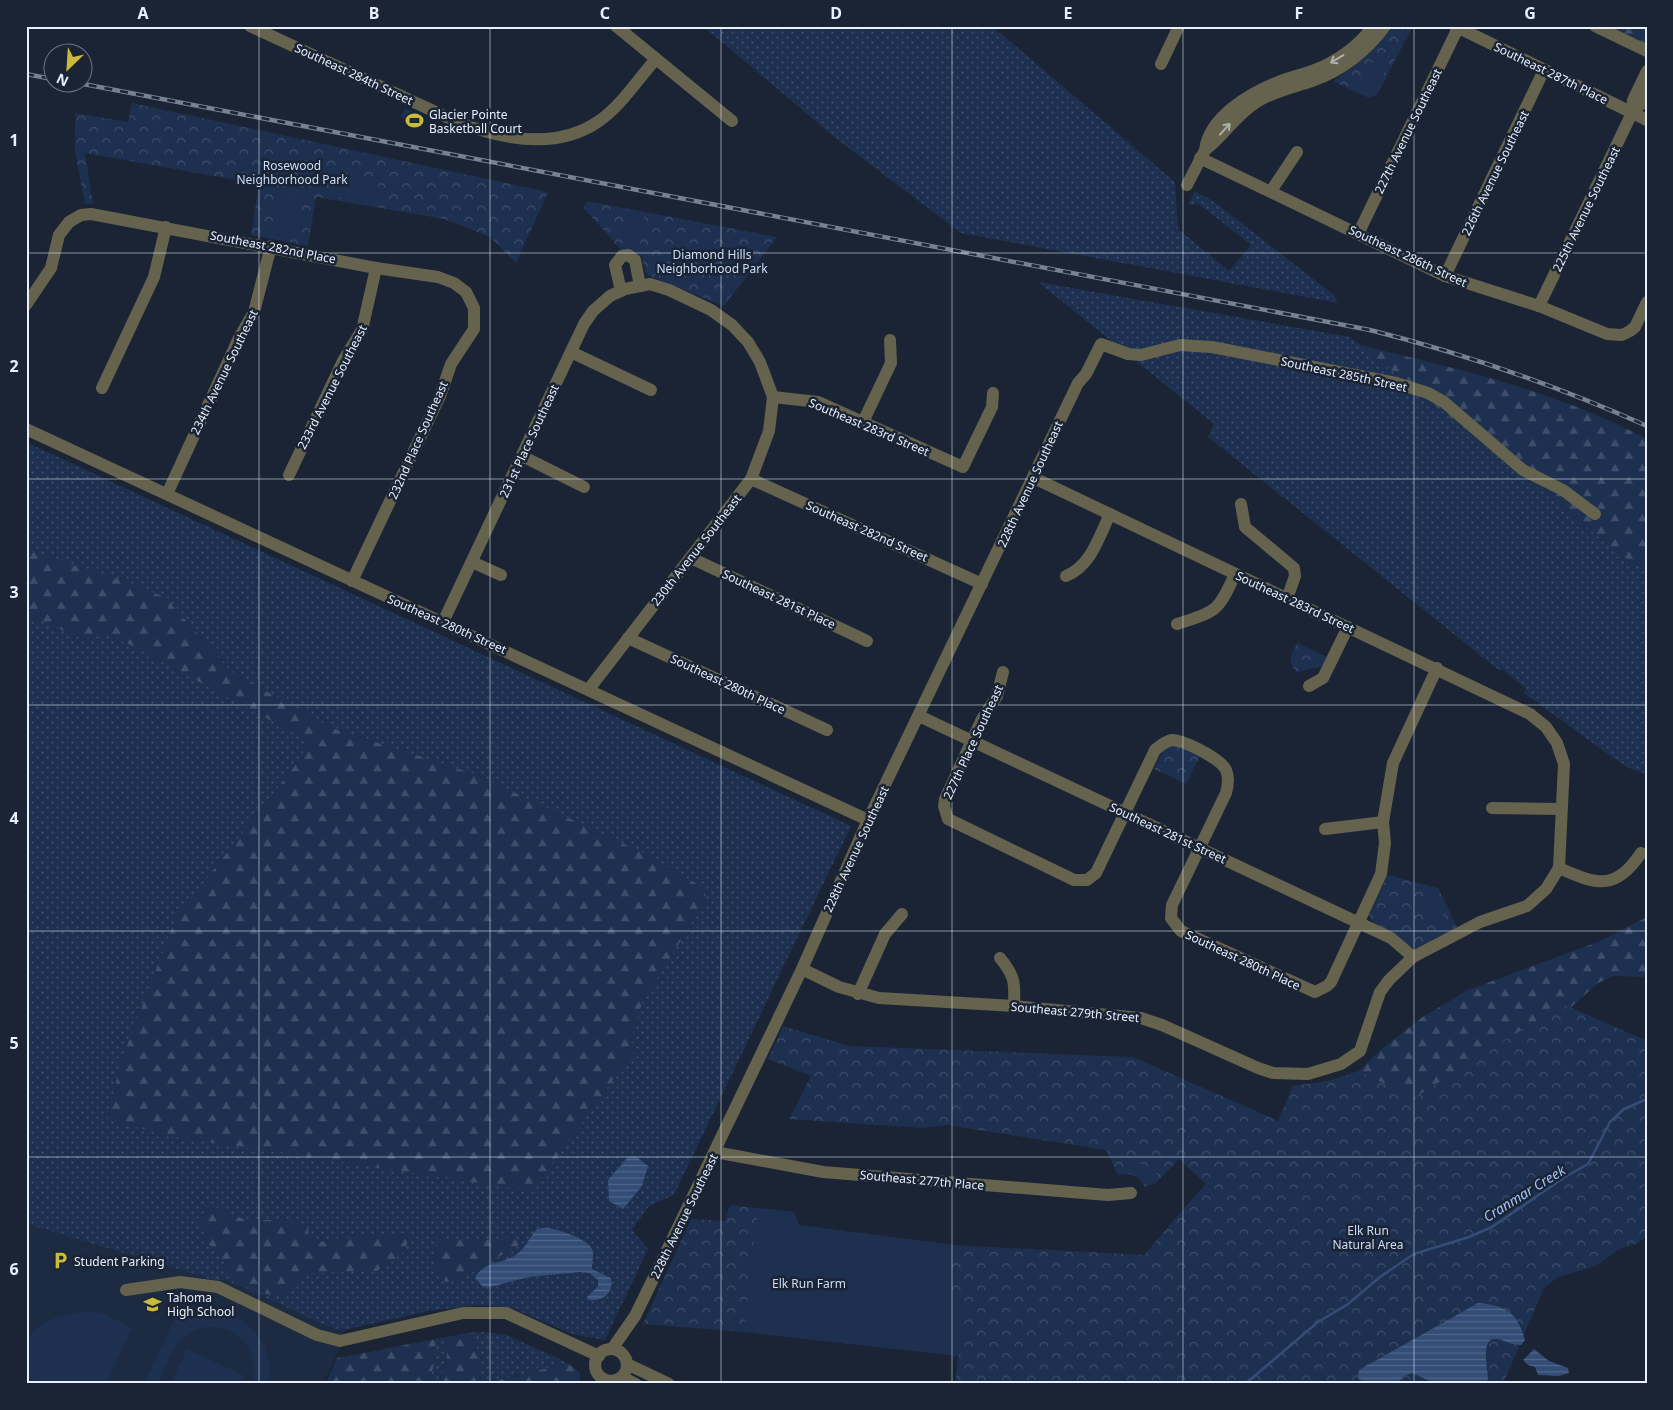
<svg xmlns="http://www.w3.org/2000/svg" width="1673" height="1410" viewBox="0 0 1673 1410" font-family="'Noto Sans',sans-serif">
<style>
.built{fill:#1d2b42}
.grass{fill:url(#grass-dots)}
.forest{fill:url(#forest-firs)}
.park{fill:url(#park-crowns)}
.garden{fill:#1d3050}
.water{fill:url(#water-rules)}
.lines{fill:none;stroke-linecap:round;stroke-linejoin:round}
.stream{stroke:#344d76;stroke-width:2.5}
.minor{stroke:#65634d;stroke-width:12}
.rail-casing{stroke:#788190;stroke-width:4.5}
.rail{stroke:#1a2435;stroke-width:2.5;stroke-dasharray:8;stroke-linecap:butt}
.oneway{stroke:#adb1ad}
.grid{fill:none;stroke:#e8f0fc;stroke-width:1;stroke-opacity:0.55}
.labels{text-anchor:middle;dominant-baseline:central;stroke-width:5;stroke-linejoin:round;paint-order:stroke}
.street-label{font-size:12px;fill:#e8f0fc;stroke:#1a2435}
.poi-label{font-size:12px;fill:#e8f0fc;stroke:#1a2435;text-anchor:start}
.park-label{font-size:12px;fill:#ccddf9;stroke:#1a2435}
.water-label{font-size:14px;font-style:italic;fill:#a3c4fa;stroke:#1a2435}
.neatline{fill:none;stroke:#e8f0fc;stroke-width:2}
.grid-label{font-size:16px;text-anchor:middle;font-weight:bold;fill:#e8f0fc}
</style>
<defs>
<pattern id="grass-dots" width="8" height="8" patternUnits="userSpaceOnUse" patternTransform="scale(1.25)"><rect width="8" height="8" fill="#1d3050"/><path d="M2 2h.1M6 6h.1" fill="none" stroke="#3e4e6a" stroke-width="1.8" stroke-linecap="round"/></pattern>
<pattern id="forest-firs" width="22" height="20" patternUnits="userSpaceOnUse" patternTransform="scale(1.25)"><rect width="22" height="20" fill="#1d3050"/><path d="M5 1l3.5 6h-7zM16 11l3.5 6h-7z" fill="#3e4e6a"/></pattern>
<pattern id="park-crowns" width="20" height="18" patternUnits="userSpaceOnUse" patternTransform="scale(1.25)"><rect width="20" height="18" fill="#1d3050"/><path d="M2 6a3 3 0 1 1 6 0M12 15a3 3 0 1 1 6 0" fill="none" stroke="#3e4e6a"/></pattern>
<pattern id="water-rules" width="6" height="5" patternUnits="userSpaceOnUse" patternTransform="scale(1.25)"><rect width="6" height="5" fill="#344d76"/><path d="M0 2.5h6" fill="none" stroke="#51678a"/></pattern>
</defs>
<rect width="100%" height="100%" fill="#1a2435"/>
<polygon class="built" points="26,1224 214,1280 226,1280 334,1329 344,1330 344,1338 323,1384 26,1384"/>
<g class="grass">
<polygon points="703,26 992,26 1175,182 1178,229 1229,271 1251,245 1199,204 1188,205 1195,191 1213,201 1334,295 1338,303 961,233 837,139"/>
<polygon points="1038,282 1350,337 1633,564 1647,562 1647,774 1631,769 1616,760 1524,693 1526,689 1502,669 1500,671 1208,437 1214,424"/>
<polygon points="26,442 851,826 674,1195 649,1206 632,1230 648,1249 605,1340 572,1334 514,1309 479,1305 429,1311 344,1330 334,1329 226,1280 214,1280 26,1224"/>
<polygon points="482,1332 507,1335 568,1363 481,1384 475,1335 467,1333"/>
<polygon points="446,1337 447,1357 439,1384 428,1384 434,1365 436,1339"/>
</g>
<g class="forest">
<polygon points="1604,26 1647,26 1647,47"/>
<path d="M1360,345C1457,369 1558,391 1647,439V562L1633,564Z"/>
<polygon points="26,550 120,580 170,599 172,605 230,671 332,728 475,774 641,852 704,888 706,900 642,1003 632,1036 633,1053 532,1191 176,1137 107,1120 121,1061 176,918 301,758 307,740 110,634 82,639 26,614"/>
<polygon points="1647,917 1646,977 1613,976 1598,983 1557,1020 1524,1040 1161,1235 1206,1184 1185,1164 1278,1121 1293,1086 1329,1081 1359,1071 1378,1052 1421,1018 1468,990 1600,941"/>
<path d="M207,1207C222,1206 233,1218 247,1219C267,1222 291,1216 308,1228L309,1239L318,1243L329,1239L404,1233L409,1236L405,1251L377,1271L313,1273L294,1284L287,1294C272,1300 234,1284 223,1272L225,1263C212,1251 192,1225 207,1207Z"/>
<path d="M437,1236L453,1240H495L507,1237L517,1239L519,1245L463,1278L446,1282C430,1270 435,1252 437,1236Z"/>
<polygon points="467,1333 475,1334 481,1384 439,1384 447,1358 446,1337"/>
<polygon points="436,1339 434,1365 428,1384 325,1384 337,1358"/>
<polygon points="568,1363 580,1373 580,1384 482,1384"/>
</g>
<g class="park">
<path d="M1391,26H1413L1377,95L1369,98L1333,81C1357,65 1375,50 1391,26Z"/>
<polygon points="132,103 548,192 516,263 490,237 444,219 316,197 308,246 251,235 259,184 85,153 93,204 85,204 75,151 75,113 128,122"/>
<polygon points="587,201 777,237 724,306 647,275 641,256 633,252 621,250 584,208"/>
<path d="M1297,643L1327,657L1322,666L1297,672C1287,661 1291,655 1297,643Z"/>
<polygon points="1170,746 1179,746 1200,756 1186,784 1154,769 1163,751"/>
<polygon points="1388,875 1438,888 1457,927 1415,949 1375,925 1369,915"/>
<path d="M1563,1004L1647,1041V1237L1636,1244L1619,1249L1596,1266L1558,1277L1544,1288L1503,1384H955L958,1356L744,1332L643,1324L691,1219L725,1221L730,1205L794,1212L799,1225L953,1245L1144,1255L1206,1184L1179,1159L1156,1183L1145,1187C1139,1175 1130,1172 1118,1175L1106,1150L947,1125L924,1128L789,1119L811,1076L768,1059L783,1026L849,1046L1133,1057L1278,1121L1293,1086L1329,1081L1359,1071L1414,1098Z"/>
</g>
<g class="garden">
<polygon points="1371,62 1386,70 1372,95 1357,88"/>
<polygon points="405,108 423,117 419,125 401,117"/>
<polygon points="332,172 379,180 375,203 328,195"/>
<polygon points="278,192 303,196 296,237 271,233"/>
<polygon points="628,212 645,215 639,249 622,247"/>
<polygon points="1433,896 1445,919 1433,925 1421,902"/>
<polygon points="1135,1162 1158,1170 1153,1182 1131,1174"/>
<polygon points="758,1208 794,1212 799,1225 953,1245 949,1285 964,1307 959,1356 744,1332"/>
<path d="M180,1308L190,1313L188,1319C232,1297 278,1337 268,1384H252C266,1343 217,1309 184,1337C171,1348 165,1368 158,1384H144Z"/>
<path d="M87,1311L106,1315L132,1328L106,1384H43L26,1376C26,1366 23,1348 27,1340C38,1319 66,1314 87,1311Z"/>
<polygon points="187,1349 245,1376 241,1384 171,1384"/>
</g>
<g class="water">
<polygon points="635,1156 648,1166 642,1186 623,1209 609,1201 608,1180 628,1157"/>
<path d="M547,1228C558,1229 588,1239 592,1249C595,1256 591,1262 592,1269L611,1278C614,1293 603,1302 588,1300L587,1297L598,1286V1280L589,1273L580,1272L528,1277L491,1287H483L475,1278C483,1261 504,1264 517,1254C526,1248 529,1237 537,1229Z"/>
<path d="M1478,1303C1507,1306 1517,1312 1525,1340L1521,1345C1512,1345 1506,1341 1498,1339C1479,1336 1488,1368 1488,1379L1486,1383L1436,1384L1412,1373L1404,1376L1397,1384H1364L1358,1377L1359,1370Z"/>
<polygon points="1534,1349 1549,1361 1568,1368 1569,1373 1559,1376 1538,1375 1535,1367 1528,1365 1523,1360"/>
</g>
<g class="lines">
<polyline class="stream" points="1245,1384 1318,1322 1348,1304 1380,1277 1414,1254 1469,1237 1492,1227 1565,1177 1588,1164 1610,1122 1624,1109 1647,1099"/>
<g class="minor">
<path d="M250,26L455,121C500,139 556,151 599,121C621,106 638,79 656,59"/>
<polyline points="616,26 732,121"/>
<path d="M1373,26C1361,43 1344,56 1326,65C1310,73 1294,76 1278,82C1250,93 1209,117 1205,150C1224,136 1235,115 1258,101C1275,91 1294,87 1312,81C1341,71 1367,51 1385,26"/>
<polyline points="1455,26 1647,120"/>
<polyline points="1595,26 1647,51"/>
<polyline points="1161,64 1179,26"/>
<polyline points="1647,71 1633,100 1632,113 1641,104 1647,93"/>
<polyline points="1200,158 1445,276 1539,306 1607,334 1622,335 1630,331 1635,327 1647,302"/>
<polyline points="1187,185 1204,152"/>
<polyline points="1271,191 1297,152"/>
<polyline points="1358,234 1458,28"/>
<polyline points="1445,276 1544,70"/>
<polyline points="621,291 615,265 622,256 628,255 635,260 640,286"/>
<polyline points="26,305 51,268 59,235 69,222 81,215 91,214 376,268 438,277 454,283 466,292 474,308 474,329 451,364 440,396 352,581"/>
<polyline points="1539,306 1632,113"/>
<polyline points="571,352 651,390"/>
<polyline points="102,388 154,277 166,227"/>
<polyline points="773,397 818,402 963,467 992,407 993,393"/>
<polyline points="863,422 891,363 890,340"/>
<polyline points="26,429 868,820"/>
<polyline points="522,456 584,487"/>
<polyline points="289,475 343,361 362,330 376,268"/>
<polyline points="751,479 982,584"/>
<polyline points="167,494 239,338 254,312 271,246"/>
<polyline points="1241,504 1245,527 1294,568 1295,576 1287,599"/>
<polyline points="691,558 867,641"/>
<polyline points="472,562 501,575"/>
<path d="M1066,576C1091,566 1099,537 1110,514"/>
<polyline points="443,622 584,324 593,311 610,296 625,289 650,284 669,290 711,310 732,325 748,342 760,362 773,397 769,431 751,479 589,689"/>
<path d="M1177,624C1216,611 1218,613 1235,574"/>
<polyline points="628,638 827,730"/>
<path d="M1003,672L997,696L982,719L945,799L944,806L948,819L1074,880H1087L1096,873L1155,750C1160,746 1165,741 1172,740C1184,740 1221,759 1226,770C1229,777 1228,786 1226,793L1172,905L1171,918L1181,931L1315,992L1327,986L1331,982L1381,874L1385,843L1383,822L1393,763L1437,668"/>
<polyline points="1309,686 1323,678 1348,627"/>
<polyline points="919,716 1391,938 1413,957"/>
<polyline points="1492,808 1561,809"/>
<polyline points="1325,829 1383,822"/>
<path d="M1559,868C1597,885 1616,891 1641,853"/>
<path d="M1000,958C1015,976 1015,983 1014,1006"/>
<polyline points="802,969 839,987 879,998 1014,1006 1141,1018 1162,1025 1258,1068 1273,1073 1308,1074 1341,1064 1360,1051 1380,992 1389,980 1413,957 1480,922 1527,906 1546,889 1559,868 1564,764 1557,743 1546,727 1530,714 1034,478"/>
<polyline points="858,994 885,934 902,914"/>
<polyline points="715,1152 823,1172 1108,1195 1131,1193"/>
<polyline points="126,1290 180,1282 218,1287 317,1335 340,1341 463,1313 506,1313 599,1356"/>
<polyline points="612,1349 635,1316 658,1269 802,969 868,820 1078,383 1086,374 1101,344 1128,354 1141,355 1180,345 1212,347 1396,383 1428,393 1444,402 1523,470 1563,490 1595,514"/>
<circle cx="611" cy="1365" r="16"/>
<polyline points="627,1364 669,1384"/>
<polyline points="622,1377 636,1384"/>
</g>
<defs>
<g id="rail">
<polyline points="26,74 52,79"/>
<path d="M73,82L1370,330C1466,354 1557,386 1647,426"/>
</g>
</defs>
<use href="#rail" class="rail-casing"/>
<use href="#rail" class="rail"/>
</g>
<defs><path id="oneway-shaft" d="M-6 0H5M1.5-3L5.5 0L1.5 3" fill="none" stroke-width="1.6" stroke-linecap="round" stroke-linejoin="round" transform="scale(1.25)"/></defs>
<g class="oneway">
<use href="#oneway-shaft" transform="translate(1337 59) rotate(149)"/>
<use href="#oneway-shaft" transform="translate(1225 129) rotate(-48)"/>
</g>
<path class="grid" d="M259,26V1384M490,26V1384M721,26V1384M952,26V1384M1183,26V1384M1414,26V1384M26,253H1647M26,479H1647M26,705H1647M26,931H1647M26,1157H1647"/>
<defs>
<symbol id="stadium-bare" viewBox="-9 -9 18 18"><path d="M0-5a6.5 5 0 1 0 0 10a6.5 5 0 1 0 0-10ZM-3.5-1.8h7v3.6h-7Z" fill="#c9ba3a" stroke="#1a2435" stroke-width="2.5" paint-order="stroke"/></symbol>
<symbol id="parking-bare" viewBox="-9 -9 18 18"><path d="M-3.5-5.5H1a3.5 3.5 0 0 1 0 7H-1V5.5H-3.5ZM-1-3.4V-.6H.8a1.4 1.4 0 0 0 0-2.8Z" fill="#c9ba3a" stroke="#1a2435" stroke-width="2.5" paint-order="stroke"/></symbol>
<symbol id="school-bare" viewBox="-9 -9 18 18"><path d="M0-5L7-2L0 1L-7-2ZM-4 1L0 2.5L4 1V4Q0 6-4 4Z" fill="#c9ba3a" stroke="#1a2435" stroke-width="2.5" paint-order="stroke"/></symbol>
</defs>
<g fill-rule="evenodd">
<use href="#stadium-bare" x="402" y="108" width="25" height="25"/>
<use href="#parking-bare" x="48" y="1248" width="25" height="25"/>
<use href="#school-bare" x="140" y="1292" width="25" height="25"/>
</g>
<g class="labels">
<g class="street-label">
<text transform="translate(1551 73) rotate(26)">Southeast 287th Place</text>
<text transform="translate(354 74) rotate(25)">Southeast 284th Street</text>
<text transform="translate(1408 131) rotate(-64)">227th Avenue Southeast</text>
<text transform="translate(1495 173) rotate(-64)">226th Avenue Southeast</text>
<text transform="translate(1586 209) rotate(-64)">225th Avenue Southeast</text>
<text transform="translate(273 247) rotate(11)">Southeast 282nd Place</text>
<text transform="translate(1408 256) rotate(25)">Southeast 286th Street</text>
<text transform="translate(224 372) rotate(-64)">234th Avenue Southeast</text>
<text transform="translate(1344 374) rotate(12)">Southeast 285th Street</text>
<text transform="translate(332 387) rotate(-63)">233rd Avenue Southeast</text>
<text transform="translate(869 427) rotate(23)">Southeast 283rd Street</text>
<text transform="translate(418 440) rotate(-66)">232nd Place Southeast</text>
<text transform="translate(529 441) rotate(-65)">231st Place Southeast</text>
<text transform="translate(1030 484) rotate(-65)">228th Avenue Southeast</text>
<text transform="translate(867 531) rotate(24)">Southeast 282nd Street</text>
<text transform="translate(696 550) rotate(-52)">230th Avenue Southeast</text>
<text transform="translate(779 599) rotate(25)">Southeast 281st Place</text>
<text transform="translate(1295 602) rotate(25)">Southeast 283rd Street</text>
<text transform="translate(447 624) rotate(24)">Southeast 280th Street</text>
<text transform="translate(728 684) rotate(25)">Southeast 280th Place</text>
<text transform="translate(973 742) rotate(-65)">227th Place Southeast</text>
<text transform="translate(1168 833) rotate(25)">Southeast 281st Street</text>
<text transform="translate(856 849) rotate(-65)">228th Avenue Southeast</text>
<text transform="translate(1243 960) rotate(25)">Southeast 280th Place</text>
<text transform="translate(1075 1012) rotate(5)">Southeast 279th Street</text>
<text transform="translate(922 1180) rotate(5)">Southeast 277th Place</text>
<text transform="translate(684 1216) rotate(-64)">228th Avenue Southeast</text>
</g>
<g class="poi-label">
<text x="429" y="114">Glacier Pointe<tspan x="429" dy="14">Basketball Court</tspan></text>
<text x="74" y="1261">Student Parking</text>
<text x="167" y="1297">Tahoma<tspan x="167" dy="14">High School</tspan></text>
</g>
<g class="park-label">
<text x="292" y="165">Rosewood<tspan x="292" dy="14">Neighborhood Park</tspan></text>
<text x="712" y="254">Diamond Hills<tspan x="712" dy="14">Neighborhood Park</tspan></text>
<text x="1368" y="1230">Elk Run<tspan x="1368" dy="14">Natural Area</tspan></text>
<text x="809" y="1283">Elk Run Farm</text>
</g>
<g class="water-label">
<text transform="translate(1524 1193) rotate(-32)">Cranmar Creek</text>
</g>
</g>
<rect width="1673" height="1410" fill="none" stroke="#1a2435" stroke-width="55"/>
<g transform="translate(68 68) rotate(205)"><circle r="24" fill="#1a2435" stroke="#6c7685"/>
<path d="M0-4L9 19L0 12L-9 19Z" fill="#c9ba3a"/>
<text y="-8" font-size="14" font-weight="bold" text-anchor="middle" fill="#e8f0fc">N</text>
</g>
<rect x="28" y="28" width="1618" height="1354" class="neatline"/>
<g class="grid-label">
<text x="143" y="19">A</text>
<text x="374" y="19">B</text>
<text x="605" y="19">C</text>
<text x="836" y="19">D</text>
<text x="1068" y="19">E</text>
<text x="1299" y="19">F</text>
<text x="1530" y="19">G</text>
<text x="14" y="146">1</text>
<text x="14" y="372">2</text>
<text x="14" y="598">3</text>
<text x="14" y="824">4</text>
<text x="14" y="1049">5</text>
<text x="14" y="1275">6</text>
</g>
</svg>
